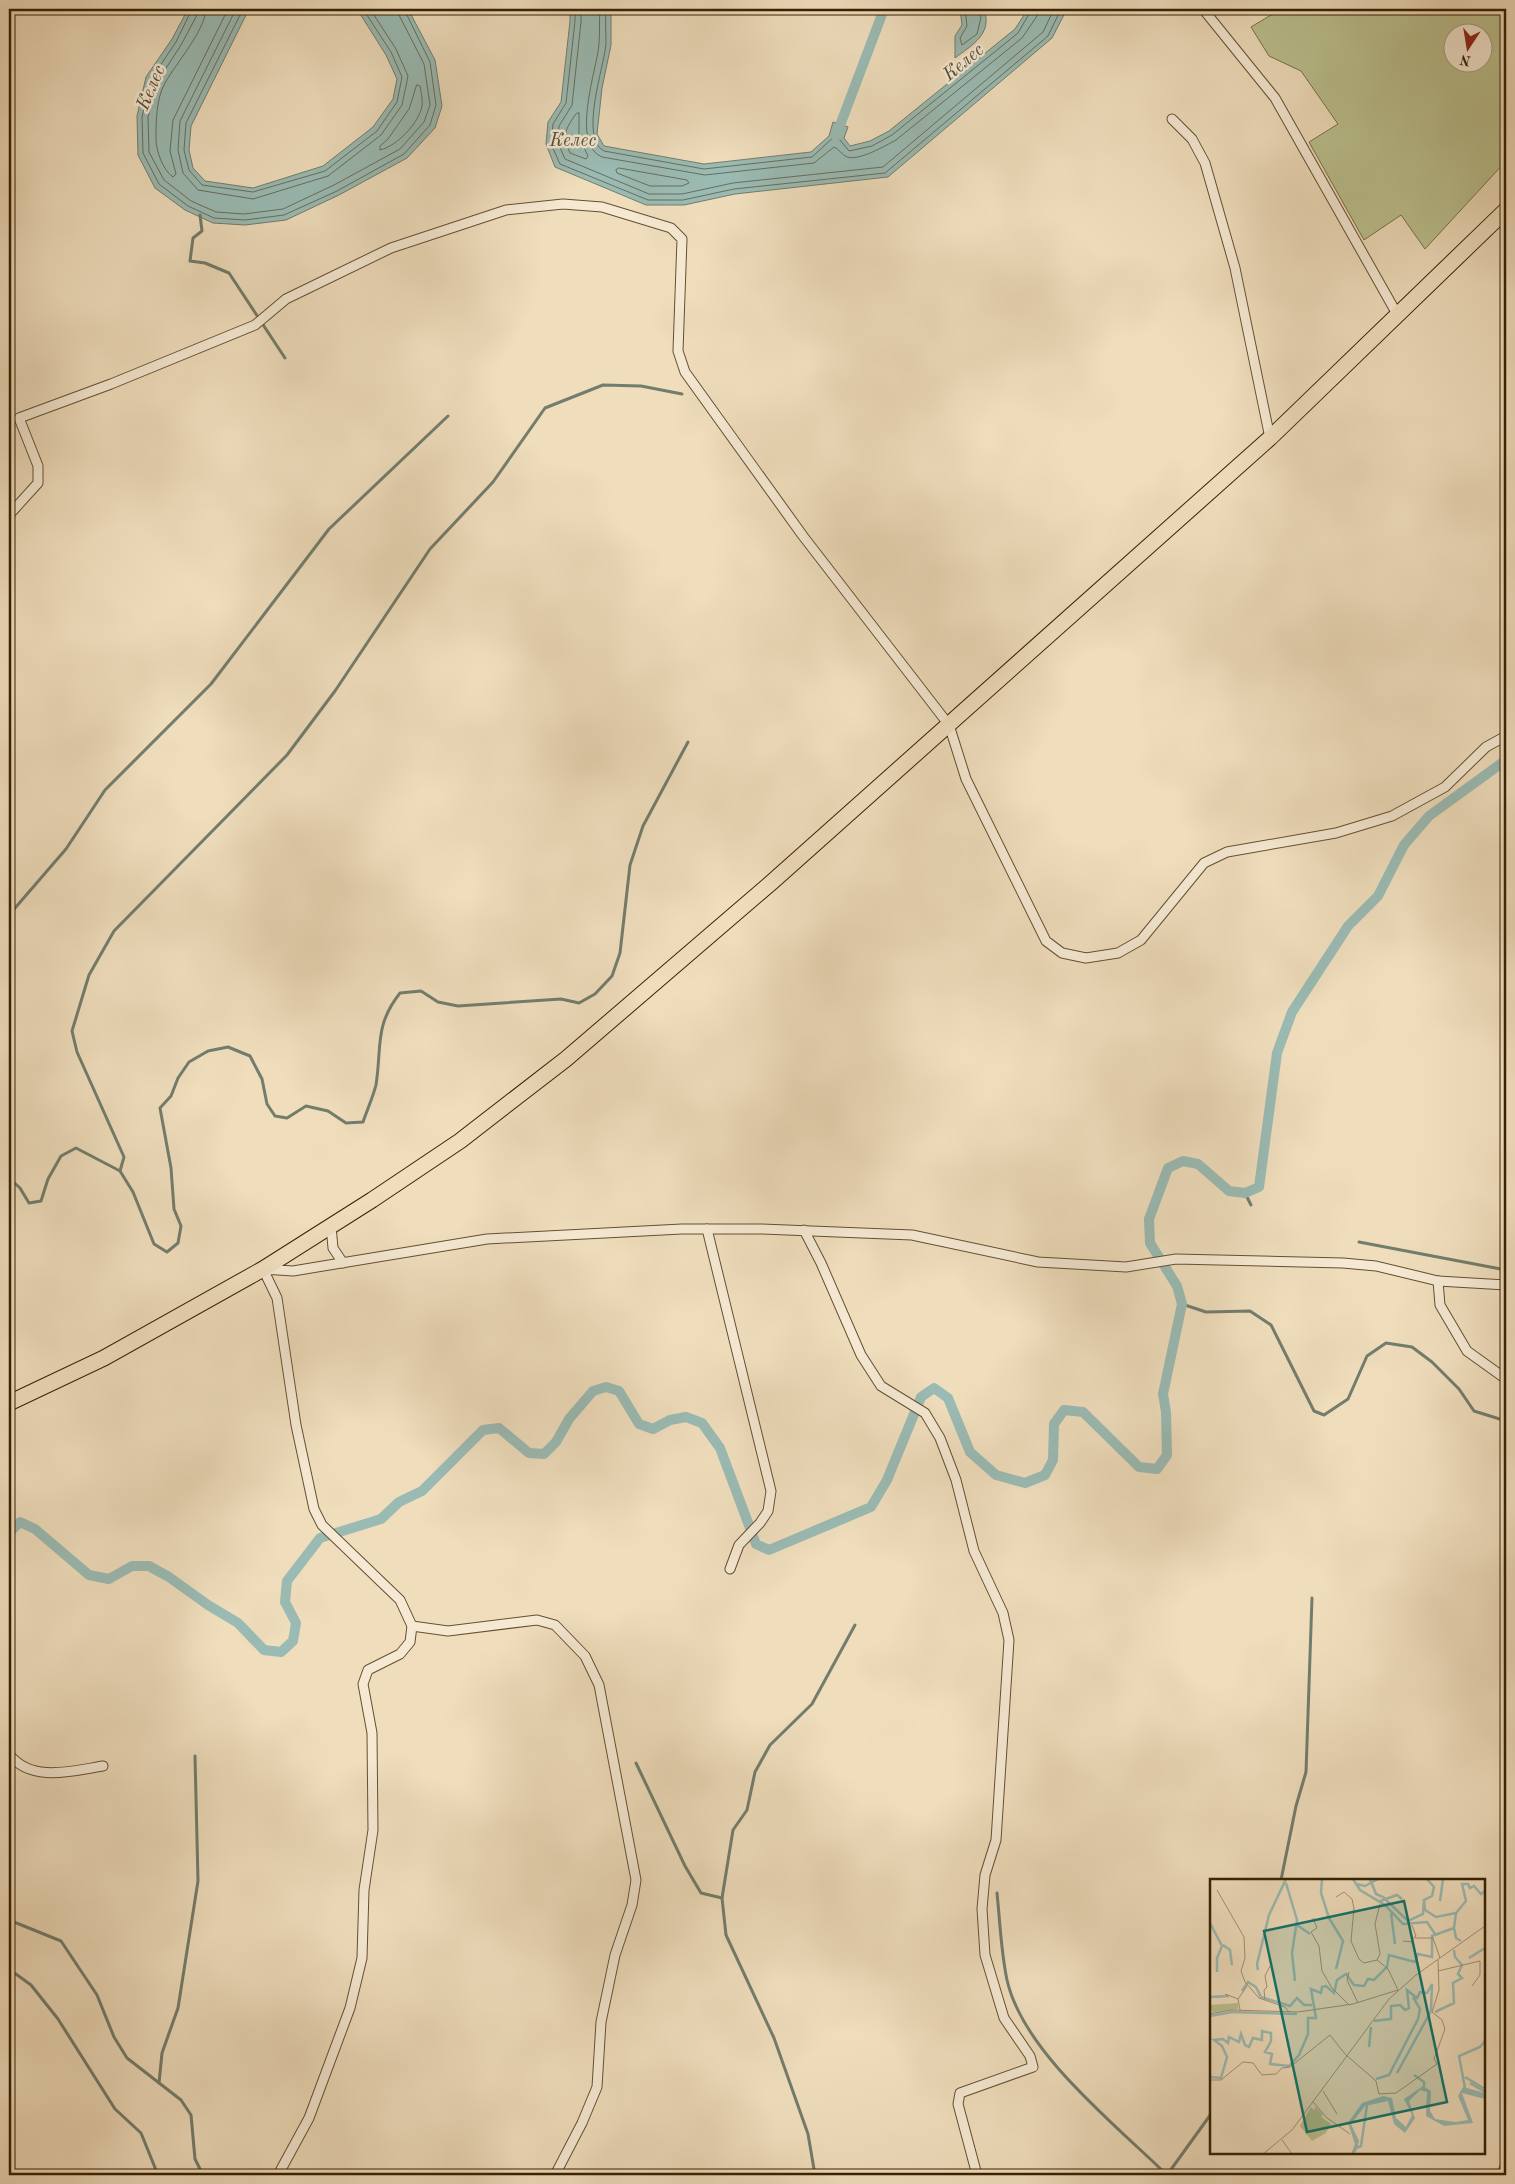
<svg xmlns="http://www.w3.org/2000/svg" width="1515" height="2184" viewBox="0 0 1515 2184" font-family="'Old Standard TT',serif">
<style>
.green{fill:#bbc08f;stroke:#787049;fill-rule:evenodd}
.water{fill:#9abbb4;stroke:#727d6d}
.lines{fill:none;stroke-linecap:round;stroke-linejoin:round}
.shore{stroke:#686e5c;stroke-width:1}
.stream{stroke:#727d6d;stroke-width:3}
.canal{stroke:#9abbb4;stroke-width:10}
.street-casing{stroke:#645031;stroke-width:11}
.highway-casing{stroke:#362103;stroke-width:17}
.street{stroke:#f5e9d3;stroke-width:9}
.highway{stroke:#efddbc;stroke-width:15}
.labels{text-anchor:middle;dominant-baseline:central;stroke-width:5;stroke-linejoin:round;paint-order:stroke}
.water-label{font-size:19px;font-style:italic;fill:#544f38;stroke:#f5e9d3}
.inset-river{fill:none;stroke:#9abbb4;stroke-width:2.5}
.inset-road{fill:none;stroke:#a59272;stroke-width:1}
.view{fill:#0f766e;fill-opacity:0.15;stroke:#0f766e;stroke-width:2.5}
.inset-edge{fill:none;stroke:#362103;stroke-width:2.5}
</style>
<rect width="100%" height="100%" fill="#efddbc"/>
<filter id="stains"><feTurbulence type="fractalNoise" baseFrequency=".004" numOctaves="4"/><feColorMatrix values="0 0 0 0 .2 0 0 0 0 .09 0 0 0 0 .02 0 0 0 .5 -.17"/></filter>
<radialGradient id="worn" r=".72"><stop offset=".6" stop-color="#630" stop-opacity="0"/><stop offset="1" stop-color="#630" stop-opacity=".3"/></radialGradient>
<path class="green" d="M1281,9H1506V161L1425,249L1401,215L1364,240L1309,142L1338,124L1301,71L1269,56L1251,27ZM1452,32H1482V62H1452Z"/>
<g class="water">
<polygon points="188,9 249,9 191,126 189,150 193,168 205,181 253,188 323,166 373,127 393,99 397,79 386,55 357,9 408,9 435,60 442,106 435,128 407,158 339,195 286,220 245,225 213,223 185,210 155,188 138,155 137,116 146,77 172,39"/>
<polygon points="570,9 611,9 611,45 602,88 597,134 604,146 704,164 811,152 829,136 833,122 848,127 844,138 850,146 870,141 889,131 1015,29 1028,9 1067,9 1052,38 888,177 735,194 684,205 646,205 555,167 546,144 548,122 561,102 570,21"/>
<path d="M960,9H984C993,34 972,45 955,58V36L962,25Z"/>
</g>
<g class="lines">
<g class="shore">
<polyline points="192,9 176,42 151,79 142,117 143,153 159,184 188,206 214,218 245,220 284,215 337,191 404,154 430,125 436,105 430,62 404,9"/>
<polyline points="198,9 197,15 181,45 157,82 148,117 149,152 164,180 191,201 216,212 244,214 283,209 334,185 400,149 424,122 430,105 424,64 399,15 398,9"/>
<path d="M206,9C205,31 176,63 165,83C156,99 156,122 156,139C156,151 163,170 173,177L176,174L170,151L173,120L228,9"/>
<polyline points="236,9 180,121 178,150 183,173 198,190 253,199 328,176 381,135 402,105 408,76 396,49 370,9"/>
<polyline points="243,9 186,123 184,150 189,170 202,185 253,192 325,171 377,131 397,102 402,77 391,52 363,9"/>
<polyline points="575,9 575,21 566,103 553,124 551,144 560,164 648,200 683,200 734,189 885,173 1048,36 1061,9"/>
<polyline points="581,9 581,22 572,105 559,126 558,143 565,159 649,194 682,194 733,183 883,167 1043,32 1054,9"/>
<path d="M600,9C599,20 600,32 599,44C597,69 570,144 602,157L705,175L814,163L834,147C839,149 842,155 847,157C859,161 885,146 896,140L1022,38L1037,16L1038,9"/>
<path d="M606,9C605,20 606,32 606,44C604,67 579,138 604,151L704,169L812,157L836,135L849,151L872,146L892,135L1018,33L1032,9"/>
<polyline points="965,9 967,26 960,38 962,45 977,34 981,17 979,9"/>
<path d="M417,85L420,86C421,92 423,100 422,106C419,123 397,146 380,150V146L388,139L409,109Z"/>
<path d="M579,113V137L588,156L586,159L570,153C562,136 565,129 576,114Z"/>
<polygon points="619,168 687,180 689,183 682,186 650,186 617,173 616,170"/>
</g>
<g class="stream">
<polyline points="200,215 202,231 193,238 190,261 205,263 229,273 285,358"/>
<polyline points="9,915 66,849 105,790 211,684 329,529 448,416"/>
<polyline points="120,1171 124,1157 77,1052 72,1031 89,975 114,931 287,755 335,691 430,549 493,482 545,408 603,385 641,386 682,394"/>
<path d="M9,1178L20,1188L29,1203L41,1201L48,1179L61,1156L76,1148L120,1171L133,1192L154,1244L167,1252L178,1243L181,1226L174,1209L171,1168L160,1108L171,1096L178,1078L189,1062L208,1051L228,1047L250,1056L262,1079L267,1104L275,1116L287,1118L306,1106L328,1111L346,1123L363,1122C367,1110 373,1097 376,1085C382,1047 374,1026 400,993L421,991L438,1002L458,1006L561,999L579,1003L595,994L612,976L620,953L630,865L643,826L688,742"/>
<polyline points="1245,1193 1251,1205"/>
<polyline points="1359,1242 1506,1270"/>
<polyline points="1182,1304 1206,1312 1250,1311 1271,1325 1314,1411 1324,1415 1348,1399 1367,1356 1386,1343 1412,1347 1432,1362 1459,1389 1474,1411 1506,1421"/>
<polyline points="636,1763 685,1866 701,1893 722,1898"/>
<polyline points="1281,1880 1296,1806 1306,1772 1312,1598"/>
<path d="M997,1893C1000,1922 1001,1952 1007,1980C1023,2052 1116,2125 1167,2175"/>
<polyline points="9,1920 61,1941 97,1995 114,2037 127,2058 181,2100 191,2115 195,2159 203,2175"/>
<polyline points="9,1969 31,1985 58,2019 115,2109 141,2133 158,2175"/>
<polyline points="159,2083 162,2053 178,2008 198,1881 195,1756"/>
<polyline points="815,2175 808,2134 774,2038 726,1935 722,1898 733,1830 747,1810 755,1772 770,1745 812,1704 855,1625"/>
<polyline points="1167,2175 1211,2114"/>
<polyline points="1497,2175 1506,2154"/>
</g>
<g class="canal">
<polyline points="836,136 884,9"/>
<polyline points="9,1533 20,1522 35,1529 89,1575 109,1579 132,1566 149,1566 169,1577 208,1605 238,1623 264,1650 281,1652 293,1641 296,1623 285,1602 287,1581 320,1538 381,1519 399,1502 422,1491 483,1430 499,1428 529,1453 544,1454 556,1442 569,1419 593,1391 606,1387 619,1391 639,1424 653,1429 670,1420 686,1417 702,1423 720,1448 756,1544 769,1550 871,1507 887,1480 921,1397 934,1388 948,1398 970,1452 996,1475 1025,1483 1045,1475 1053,1460 1054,1424 1064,1410 1083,1412 1139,1467 1157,1469 1167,1455 1166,1412 1163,1394 1182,1304 1177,1286 1150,1243 1149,1219 1168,1168 1183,1161 1198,1164 1229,1191 1245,1193 1259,1187 1277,1053 1292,1012 1348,926 1378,896 1404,845 1429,816 1506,760"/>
</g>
<defs>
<g id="street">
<polyline points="1203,9 1275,98 1397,314"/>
<polyline points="1172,119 1192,139 1205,163 1235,268 1270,438"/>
<polyline points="9,515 38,483 38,466 19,418 111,384 255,325 286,299 391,248 506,210 563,204 602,207 671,228 682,239 678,351 685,372 803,536 949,725 966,779 1046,941 1062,953 1086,958 1118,953 1141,940 1204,863 1227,852 1336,833 1392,816 1445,787 1486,747 1506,736"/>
<polyline points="331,1226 333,1248 343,1263"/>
<polyline points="707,1229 771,1491 768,1511 760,1523 739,1545 730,1569"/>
<polyline points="804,1230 821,1263 861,1355 881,1386 925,1413 940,1438 956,1480 974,1551 1003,1613 1009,1640 996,1840 985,1875 982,1909 985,1955 1004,2018 1030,2056 1033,2067 960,2093 958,2104 977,2175"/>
<polyline points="1438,1281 1440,1305 1467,1351 1506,1379"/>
<polyline points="412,1626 448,1631 537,1620 555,1625 585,1656 599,1685 636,1880 632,1905 615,1955 601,2022 597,2087 582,2123 555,2175"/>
<path d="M9,1754C31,1783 72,1771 103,1766"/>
<polyline points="278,2175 309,2118 350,2008 362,1958 364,1890 373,1830 372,1733 363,1684 368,1670 400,1654 410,1642 412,1626 400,1600 322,1525 314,1509 296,1425 277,1298 263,1269 293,1271 487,1239 682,1229 761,1229 912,1235 1038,1262 1126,1267 1176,1259 1343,1263 1376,1266 1438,1281 1506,1285"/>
</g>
<polyline id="highway" points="9,1403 104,1358 263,1269 372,1200 460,1141 566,1059 772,882 1270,438 1506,210"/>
</defs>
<use href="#street" class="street-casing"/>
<use href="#highway" class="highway-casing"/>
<use href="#street" class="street"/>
<use href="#highway" class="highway"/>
</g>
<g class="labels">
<g class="water-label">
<text transform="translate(964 63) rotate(-40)">Келес</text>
<text transform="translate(152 88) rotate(-67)">Келес</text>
<text x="573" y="141">Келес</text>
</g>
</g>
<g transform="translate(1210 1879)">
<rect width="275" height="275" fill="#efddbc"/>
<path d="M28,124V130L2,134L0,126ZM101,228L104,231L106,228L113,236L111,238L121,245L116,254L102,262L90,247Z" fill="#bbc08f"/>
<path d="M213,207L221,212L220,232L225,240L245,243L258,241L248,217L253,208L275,214V220L252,214L263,244L234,247L216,237L217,213L210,211L199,222L205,239L195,254L184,245L178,222L155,227L141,245L149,262L146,273L141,275L145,265L138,244L152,224L173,217L182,219L186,239L196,248L202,236L194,220Z" fill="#9abbb4"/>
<path class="inset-river" d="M112,0L111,14L119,39L133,62L126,90M143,0L150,11L175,26L193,45L217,43L225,55M160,0L166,15L173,18L198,42L213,35L214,21M217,0L224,8L222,17L214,21L215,31L226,38L246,34M76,4L87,41L82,74L85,102M146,5L155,7L168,0M170,22L187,16L192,20M230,22L233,0M181,34L185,65M0,44L12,67L7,79V93M87,46L100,55M244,49L246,59L251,62M13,66L20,71L22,86M259,79L275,69M48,91L47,85L59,36L76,0M32,112L38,103L46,108L51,118L80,127L87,119L94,126H102M0,118L19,117M225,133L244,124L243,104L252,99L248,95L252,86L245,78L244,71M0,137L22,133L87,135M164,142L181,140V127L190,126L195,131L199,129L197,111L207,119L210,113L217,114L222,105L221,132M159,168L161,148M187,194L221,132M204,196L214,203V208M0,198L11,199L17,178L12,167L4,161L13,160L18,164L19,158L29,163L31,155L35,166L39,168L43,159L52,161V152L61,154V162L55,173L62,175L60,185L79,187L89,176L98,155V139H106L101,110L111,114L112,108L116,107L124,114L127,101L136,95L144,106L154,107L158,100L164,101L177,88L179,76L205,83L208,75L222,78V57L244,49L246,34L256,22L252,5H258L260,9L264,7L271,15L275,12M255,198L275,210M166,200L179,196L208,140L210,130L203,118M260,204L275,213M255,209L249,177L270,168L275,162M146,269L151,267L157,226"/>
<path class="inset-road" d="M7,11L34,58L35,79L31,92L35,103L49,119L75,128L79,133M126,18L134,13L142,20L144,29L141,62L149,80L154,84L167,81M103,39L107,49L101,53L109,67L112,92L122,109L139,126M205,59H223L230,79M201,61L206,57L202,46M193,62L203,63L210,93M228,92L270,82V96L262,107M139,93L137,101L148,124M15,115L28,120L30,131M28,120L37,107M55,121L54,111L57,108L55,97L60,87M0,135L21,131L88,133L143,125L188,111L178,90L167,81L170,75L165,45L170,25M0,201H11L33,183L43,184L52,196L66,195L72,189L80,188L120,156L135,175L166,202L169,215L186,214L227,185L224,180L235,150L232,141L222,133L229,111L228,81M113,212L127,235M103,223L117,239L140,255M72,261L82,275M53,275L82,251L179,120L206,96L275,47"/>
<path class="view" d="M194,22L237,223L97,253L54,52Z"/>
<rect width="275" height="275" class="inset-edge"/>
</g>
<rect width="1515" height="2184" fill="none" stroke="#efddbc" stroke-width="30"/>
<rect x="10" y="10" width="1495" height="2164" fill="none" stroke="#362103" stroke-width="2.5"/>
<rect x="15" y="15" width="1485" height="2154" fill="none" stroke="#362103"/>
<g transform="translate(1468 48) rotate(192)"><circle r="24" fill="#f5e9d3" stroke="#a99980"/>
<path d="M0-4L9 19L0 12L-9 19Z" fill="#8f2418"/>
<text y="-8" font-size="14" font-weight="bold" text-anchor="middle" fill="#362103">N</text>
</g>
<rect width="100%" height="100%" filter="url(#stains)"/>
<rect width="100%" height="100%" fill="url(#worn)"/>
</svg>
